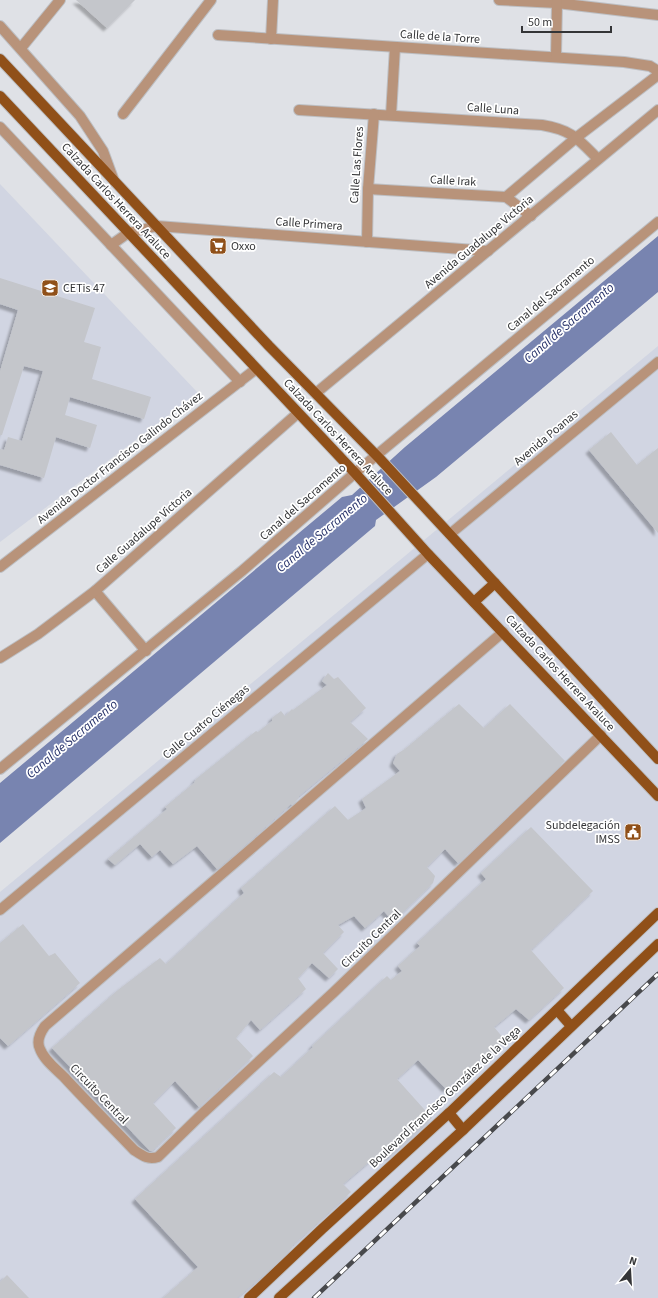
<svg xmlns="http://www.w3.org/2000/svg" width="658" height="1298" viewBox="0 0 658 1298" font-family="'Source Sans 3',sans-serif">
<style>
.built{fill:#d1d5e2}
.water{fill:#7884b0}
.building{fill:#c4c6cb;filter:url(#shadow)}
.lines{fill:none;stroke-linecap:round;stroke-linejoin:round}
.minor-casing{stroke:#bdbfc3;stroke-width:12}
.major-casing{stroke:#bdbfc3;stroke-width:12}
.minor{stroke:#b8937a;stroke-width:10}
.major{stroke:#905019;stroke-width:10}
.rail-casing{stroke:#48494c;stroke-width:4.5}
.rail{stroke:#fff;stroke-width:3;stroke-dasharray:9;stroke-linecap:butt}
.labels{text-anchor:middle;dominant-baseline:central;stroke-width:3.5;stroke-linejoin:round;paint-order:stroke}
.street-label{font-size:12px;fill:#343537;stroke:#fff}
.poi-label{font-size:12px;fill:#343537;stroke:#fff;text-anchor:start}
.water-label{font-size:13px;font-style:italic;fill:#253068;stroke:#fff}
</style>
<defs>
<filter id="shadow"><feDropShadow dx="-3.5" dy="3.5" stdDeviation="1" flood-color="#0004"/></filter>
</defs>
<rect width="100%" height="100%" fill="#dfe1e6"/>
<g class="built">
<polygon points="0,184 198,393 0,542"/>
<polygon points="658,346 658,1298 0,1298 0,892"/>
</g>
<polygon class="water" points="658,236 658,292 436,477 376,520 375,526 0,843 0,783 342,497 352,495 405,447"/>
<g class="building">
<polygon points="76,0 135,0 107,28"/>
<polygon points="0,278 95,308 84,342 101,347 92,379 151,397 144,419 70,397 65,415 97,425 90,448 56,437 44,478 0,465 0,449 4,450 8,437 22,441 43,371 24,366 2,435 0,435 0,371 18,310 0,304"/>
<polygon points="611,432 637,465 658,448 658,533 589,450"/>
<polygon points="328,673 334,679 338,677 366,708 350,722 368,739 299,796 299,798 292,805 291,804 237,852 217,869 197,846 173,864 160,850 152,857 140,844 115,865 108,859 167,809 165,807 194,783 196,779 256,731 258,732 272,721 272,718 281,711 285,716 292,709 293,710 327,685 322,681"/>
<polygon points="459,704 484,728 510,704 565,761 458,863 445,849 427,867 435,876 433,883 393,922 384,911 365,928 354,916 338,925 344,932 323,953 338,969 329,978 312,963 298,978 306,989 260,1030 251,1020 236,1038 253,1056 199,1107 175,1081 153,1103 176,1128 152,1151 150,1151 52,1048 118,990 160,958 166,964 244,893 241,888 335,806 348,820 366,808 362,799 400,771 393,763 397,754 405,749"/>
<polygon points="531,827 593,891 531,950 564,988 529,1020 516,1009 494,1027 505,1040 485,1057 484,1056 446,1089 418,1060 397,1079 432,1118 389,1157 383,1150 343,1184 351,1192 292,1246 293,1247 277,1263 237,1298 163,1298 198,1267 135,1199 274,1072 281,1077 313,1047 312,1046 387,976 391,980 402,971 398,966 420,946 417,943 486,879 481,873"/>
<polygon points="23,924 49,956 55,953 80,983 8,1046 0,1038 0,943"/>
<polygon points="7,1275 29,1298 0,1298 0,1282"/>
</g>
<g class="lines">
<defs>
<g id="minor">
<polyline points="499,0 557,3 658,15"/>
<polyline points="0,26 80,116 103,151 114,181"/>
<polyline points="218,35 624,62 650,66 658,71"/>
<polyline points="271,39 273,0"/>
<polyline points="21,48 60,0"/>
<polyline points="556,57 557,3"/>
<path d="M299,110L542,125C572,130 578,139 598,159"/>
<polyline points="123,114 211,0"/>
<polyline points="391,115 395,47"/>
<polyline points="0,127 240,382"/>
<polyline points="368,189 506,197 531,216"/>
<polyline points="506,197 577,137 658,75"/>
<polyline points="367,242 368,189 374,114"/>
<polyline points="111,245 128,233 157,226 488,251"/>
<polyline points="316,393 658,110"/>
<polyline points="450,534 658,362"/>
<polyline points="0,567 256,369"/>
<polyline points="95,591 146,651"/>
<path d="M503,632L45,1026C40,1033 36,1041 40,1049C44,1060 56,1069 64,1077C87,1102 111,1126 134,1150C143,1156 148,1160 158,1157L203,1113L334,992L601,735"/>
<polyline points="0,658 38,634 95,591 298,413"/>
<polyline points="0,769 242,571 355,473 658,222"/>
<polyline points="0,910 428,554"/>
</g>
<g id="major">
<polyline points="0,59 269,346 380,459 658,759"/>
<polyline points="0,96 355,473 428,554 658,796"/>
<polyline points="474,602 495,583"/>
<polyline points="557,1010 571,1026"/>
<polyline points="449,1113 463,1130"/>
<polyline points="249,1298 322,1229 449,1113 658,913"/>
<polyline points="279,1298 463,1130 658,944"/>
</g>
</defs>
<use href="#minor" class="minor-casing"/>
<use href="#major" class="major-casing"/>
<use href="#minor" class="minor"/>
<use href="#major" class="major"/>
<defs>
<polyline id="rail" points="314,1298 658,974"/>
</defs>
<use href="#rail" class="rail-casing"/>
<use href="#rail" class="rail"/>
</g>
<defs>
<symbol id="supermarket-square" viewBox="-11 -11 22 22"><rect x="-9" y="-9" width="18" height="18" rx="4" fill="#905019" stroke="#fff"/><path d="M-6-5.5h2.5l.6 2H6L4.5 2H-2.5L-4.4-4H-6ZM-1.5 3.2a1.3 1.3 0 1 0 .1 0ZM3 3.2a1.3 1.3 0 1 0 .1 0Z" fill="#fff"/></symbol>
<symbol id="school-square" viewBox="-11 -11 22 22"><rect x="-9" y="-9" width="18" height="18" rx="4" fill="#905019" stroke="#fff"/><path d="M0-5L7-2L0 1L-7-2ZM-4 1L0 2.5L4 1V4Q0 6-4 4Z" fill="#fff"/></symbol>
<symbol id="civic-square" viewBox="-11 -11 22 22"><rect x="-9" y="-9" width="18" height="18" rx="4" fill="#905019" stroke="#fff"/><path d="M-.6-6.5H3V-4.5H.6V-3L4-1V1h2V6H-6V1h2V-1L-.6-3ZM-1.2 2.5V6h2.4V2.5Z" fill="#fff"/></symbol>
</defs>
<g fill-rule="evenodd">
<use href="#supermarket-square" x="208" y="236" width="20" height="20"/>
<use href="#school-square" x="40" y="278" width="20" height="20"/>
<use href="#civic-square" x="623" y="822" width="20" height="20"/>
</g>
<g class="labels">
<g class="street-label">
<text transform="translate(440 37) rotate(4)">Calle de la Torre</text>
<text transform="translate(493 109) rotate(4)">Calle Luna</text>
<text transform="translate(357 165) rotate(-86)">Calle Las Flores</text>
<text transform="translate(453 181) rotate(3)">Calle Irak</text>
<text transform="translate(116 201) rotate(47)">Calzada Carlos Herrera Araluce</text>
<text transform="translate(309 224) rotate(4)">Calle Primera</text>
<text transform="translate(479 242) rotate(-40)">Avenida Guadalupe Victoria</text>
<text transform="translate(551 294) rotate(-40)">Canal del Sacramento</text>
<text transform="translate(338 437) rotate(47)">Calzada Carlos Herrera Araluce</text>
<text transform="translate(546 438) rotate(-40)">Avenida Poanas</text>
<text transform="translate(120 458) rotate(-38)">Avenida Doctor Francisco Galindo Chávez</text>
<text transform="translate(303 502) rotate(-41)">Canal del Sacramento</text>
<text transform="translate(144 531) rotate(-41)">Calle Guadalupe Victoria</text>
<text transform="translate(560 673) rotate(47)">Calzada Carlos Herrera Araluce</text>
<text transform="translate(206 722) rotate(-40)">Calle Cuatro Ciénegas</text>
<text transform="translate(371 939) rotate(-44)">Circuito Central</text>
<text transform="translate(99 1094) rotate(46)">Circuito Central</text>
<text transform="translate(445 1097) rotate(-43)">Boulevard Francisco González de la Vega</text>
</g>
<g class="poi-label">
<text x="231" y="246">Oxxo</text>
<text x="63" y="288">CETis 47</text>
<text x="620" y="825" text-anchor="end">Subdelegación<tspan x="620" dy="14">IMSS</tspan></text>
</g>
<g class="water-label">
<text transform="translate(569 323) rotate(-41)">Canal de Sacramento</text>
<text transform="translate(322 533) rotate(-40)">Canal de Sacramento</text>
<text transform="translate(72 739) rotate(-40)">Canal de Sacramento</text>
</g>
</g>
<g transform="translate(630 1270) rotate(18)" stroke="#ffffff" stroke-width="3" paint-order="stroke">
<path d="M0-3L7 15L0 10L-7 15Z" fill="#343537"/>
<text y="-6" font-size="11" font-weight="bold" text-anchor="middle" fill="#343537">N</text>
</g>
<path d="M522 26v6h89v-6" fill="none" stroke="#343537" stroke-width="2"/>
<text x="528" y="26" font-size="12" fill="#343537" stroke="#ffffff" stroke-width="3" paint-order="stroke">50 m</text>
</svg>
